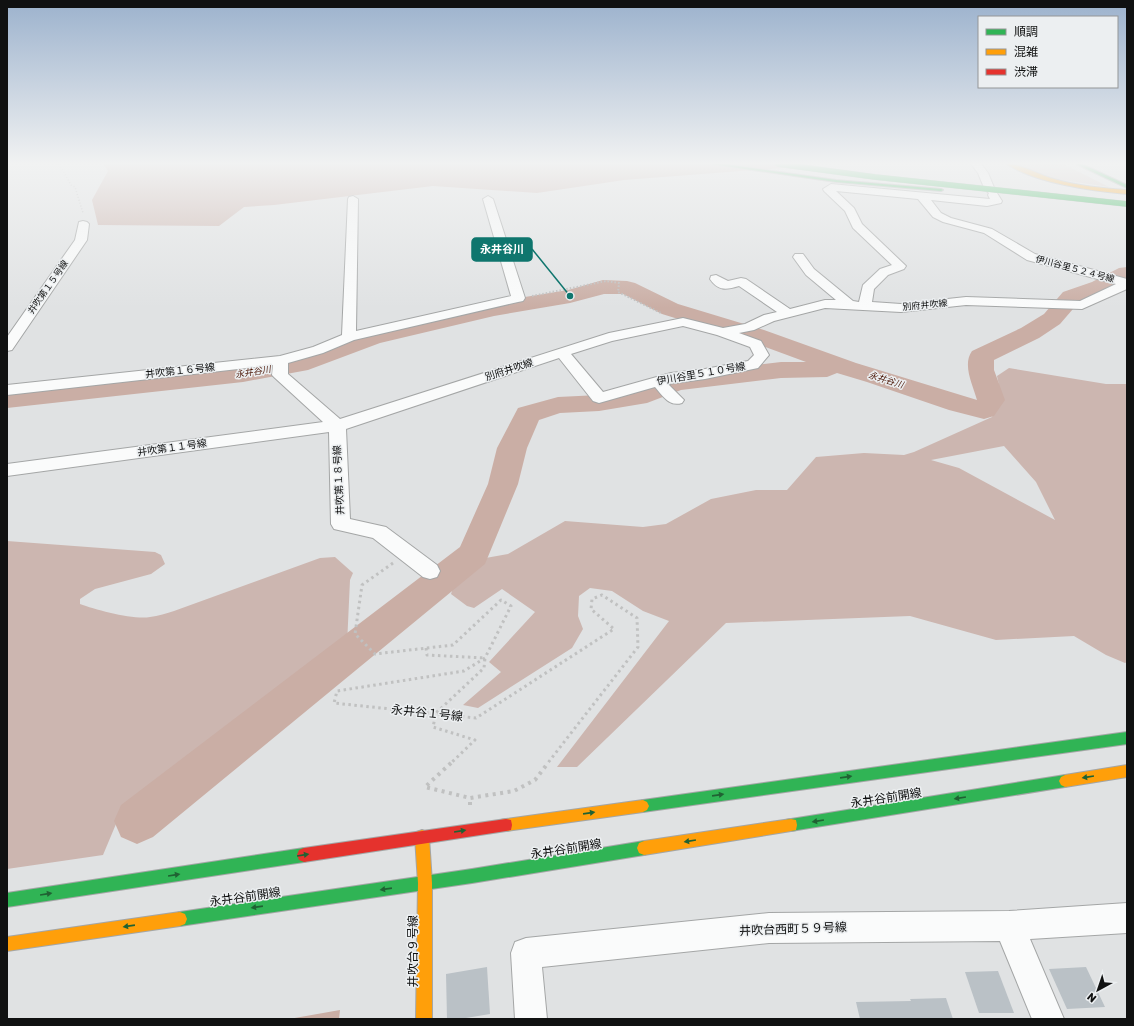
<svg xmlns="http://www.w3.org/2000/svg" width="1134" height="1026" viewBox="0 0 1134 1026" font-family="Rubik,'Noto Sans JP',sans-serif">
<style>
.green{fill:#d7cac6}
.forest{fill:#ccb6b0;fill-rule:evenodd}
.water{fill:#caaea5}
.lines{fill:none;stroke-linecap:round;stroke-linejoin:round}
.river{fill:#caaea5;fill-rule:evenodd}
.building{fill:#bac1c6}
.street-casing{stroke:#a4a6a6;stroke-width:2}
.fast-casing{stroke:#a4a6a6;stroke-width:2}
.slow-casing{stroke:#a4a6a6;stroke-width:2}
.jam-casing{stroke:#a4a6a6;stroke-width:2}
.path-far3{stroke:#c0c1c1;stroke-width:1.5;stroke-dasharray:1 2;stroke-linecap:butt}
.path-far2{stroke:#c0c1c1;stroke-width:2;stroke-dasharray:1.5 2;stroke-linecap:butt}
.path-far1{stroke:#c0c1c1;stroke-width:3;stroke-dasharray:2.5 3.5;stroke-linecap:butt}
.path{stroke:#c0c1c1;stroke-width:4;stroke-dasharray:3 4.5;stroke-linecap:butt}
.street{fill:#fafbfb;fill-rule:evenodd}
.fast{fill:#30b455;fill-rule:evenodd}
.slow{fill:#ff9f0a;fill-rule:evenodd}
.jam{fill:#e5322d;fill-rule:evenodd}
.fast-bridge-casing{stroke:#a4a6a6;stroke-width:6;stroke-linecap:butt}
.fast-bridge{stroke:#30b455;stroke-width:5.5}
.oneway{fill:#206233}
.labels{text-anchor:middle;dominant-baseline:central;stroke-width:3;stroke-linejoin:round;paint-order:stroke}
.far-street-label{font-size:9px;fill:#101111;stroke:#eceff1}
.far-water-label{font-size:9px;font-style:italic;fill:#4d1909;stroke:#eceff1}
.street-label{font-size:10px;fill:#101111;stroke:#eceff1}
.near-street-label{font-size:12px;fill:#101111;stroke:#eceff1}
.leader{fill:none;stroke:#0f766e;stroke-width:1.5}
.callout-dot{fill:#0f766e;stroke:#eceff1;stroke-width:1.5}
.callout{fill:#0f766e;stroke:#0f766e;stroke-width:1.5}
.callout-label{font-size:11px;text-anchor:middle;font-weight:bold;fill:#fff}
</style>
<rect width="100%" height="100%" fill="#e0e2e3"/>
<polygon class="green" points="1017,164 1063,164 1109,187 1049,178"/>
<g class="forest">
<polygon points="103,164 803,164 782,168 624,180 537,193 433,186 274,205 244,207 219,226 98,225 92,200 108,171"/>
<path d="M1009,368L1106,384H1127V662L1125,663L1106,655L1074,636L996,640L910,616L726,623L577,767H557L669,621L643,611L612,591L590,588L579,596L578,616L583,629L572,648L478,708L463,705L501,672L489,662L535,612L502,589L474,608L467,606L451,594L455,582L480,559L508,554L565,521L643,527L666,524L711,499L756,490H787L816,457L864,453L904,455L914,452L992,417L1001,395L997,376ZM1004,446L1036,482L1055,520L959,468L931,460Z"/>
<path d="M7,541L155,552L161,555L165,564L151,574L95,589L80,599V604C96,610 134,620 150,617C158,616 167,613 174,611L320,558L335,557L353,573L350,580L347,645L116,824L103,855L7,869Z"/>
</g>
<polygon class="water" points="340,1010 339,1019 289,1019"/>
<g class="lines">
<path class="river" d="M1127,267V282L1108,292L1079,302L1060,324L1039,338L994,360V370L1005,400L994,416L984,419L949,410L867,382L837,373L827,377L781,378L681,390L647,403L599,411L560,413L539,420L527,448L518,484L485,564L153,837L137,844L121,837L114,821L121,805L460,547L488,484L497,448L518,408L558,397L599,395L641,388L675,375L781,362H806L746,340L662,314L623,294H604L570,303L494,316L380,343L308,370L243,382L7,408V392L243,366L302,355L363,333L494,302L568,290L603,280L627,281L635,283L678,304L764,330L856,363L977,400C973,385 962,365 972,351L1021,328L1044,314L1063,292L1092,282L1119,268Z"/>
</g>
<g class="building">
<polygon points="487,967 490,1014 460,1019 447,1019 446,974"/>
<polygon points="1086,967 1105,1007 1067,1009 1049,969"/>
<polygon points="998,971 1014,1013 979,1013 965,972"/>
<polygon points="946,998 953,1019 860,1019 856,1002 911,1001 910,999"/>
</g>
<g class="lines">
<defs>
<g id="street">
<path d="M971,164H981L988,173L995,190L994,192L997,193L1002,201L1001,203L987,206L931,200L941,213L951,218L992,229L1035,254L1127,279V289L1082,309L966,305L901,312L825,308L774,321L754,330L739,333L761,341L769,355L758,368L705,379L668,384L684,400L682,403C669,407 663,396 655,387L599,403L593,401L559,358L346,429L350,519L386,527L437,565L440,571L437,577L430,579L423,577L373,538L334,529L331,524L329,432L7,476V464L323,422L275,378L272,375L273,365L7,395V385L280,356L313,347L342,335L348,199L349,197L353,196L358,199L356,331L511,296L483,199L488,196L493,199L525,298L523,301L518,302L354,340L323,353L288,363V374L340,419L609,333L683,318L723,328L745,324L764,315L777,312L739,286C726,290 718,291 710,279L711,276L716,275L728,281L741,278L746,279L790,309L825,300H836L806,275L793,257L795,254H803L814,269L853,301L859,302L863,285L880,269L892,265L853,228L845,211L824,191L823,189L831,184L990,199L988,195L989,193L985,190L978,173ZM836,191L918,199L933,217L943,222L984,233L1027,260L1116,284L1080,301L966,297L901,304L872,302L874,289L888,275L904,269L906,266L862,224L854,208ZM683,326L717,335L750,347L754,355L748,361L705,369L671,373L603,392L571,354L612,341Z"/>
<polygon points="83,221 87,222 89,224 87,240 12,350 7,351 7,337 75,240 79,222"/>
<polygon points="1127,903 1127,933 1030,939 1064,1019 1032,1019 1000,941 769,943 542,967 547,1019 515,1019 511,953 515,942 526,938 769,913 1009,911"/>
</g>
<g id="fast">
<polygon points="711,164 724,164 836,180 941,189 943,190 941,191 836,182"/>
<polygon points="1076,164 1082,164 1127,185 1127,188"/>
<polygon points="1127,732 1127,744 643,812 639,810 637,806 639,802 643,800"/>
<polygon points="1065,775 1069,777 1071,781 1069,785 1065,787 791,831 786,830 785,825 786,820 791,819"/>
<polygon points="644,841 649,843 651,848 649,853 644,855 472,883 180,926 175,924 173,919 175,914 180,912 472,869"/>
<polygon points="304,848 309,850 311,855 309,860 304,862 7,907 7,893"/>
</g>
<g id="slow">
<path d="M1007,164C1021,164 1039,175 1054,179C1078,186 1102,188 1127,190V194C1093,191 1035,183 1007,164Z"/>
<polygon points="1127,765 1127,777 1065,787 1061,785 1059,781 1061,777 1065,775"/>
<polygon points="643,800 647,802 649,806 647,810 643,812 506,831 501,830 500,825 501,820 506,819"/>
<polygon points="791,819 796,820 797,825 796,830 791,831 644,855 639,853 637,848 639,843 644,841"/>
<polygon points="422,830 427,832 429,837 432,883 432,1019 416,1019 418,883 415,837 417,832"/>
<polygon points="180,912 185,914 187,919 185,924 180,926 7,951 7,937"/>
</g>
<polygon id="jam" points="506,819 511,820 512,825 511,830 506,831 304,862 299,860 297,855 299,850 304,848"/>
</defs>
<use href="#street" class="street-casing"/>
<use href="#fast" class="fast-casing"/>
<use href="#slow" class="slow-casing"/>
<use href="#jam" class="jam-casing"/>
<polyline class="path-far3" points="59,164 71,185 75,187 83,213"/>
<polyline class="path-far2" points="532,296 606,281 619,283 618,292 661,313"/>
<g class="path-far1">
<polyline points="393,563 362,585 355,634 375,654 453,645 501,600 511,606 485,658 464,671 337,691 334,703 476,718 614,629 591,609 592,599 602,595 637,618 638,647 547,764"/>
<polyline points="426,648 427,655 485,658 484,668 436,713 433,727 475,740 450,764"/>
</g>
<g class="path">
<polyline points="451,763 425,787 470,798"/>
<polyline points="470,805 470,798 514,791 535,780 548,763"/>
</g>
<use href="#street" class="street"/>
<use href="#fast" class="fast"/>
<use href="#slow" class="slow"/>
<use href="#jam" class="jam"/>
<defs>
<polyline id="fast-bridge" points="778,164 875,177 1127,204"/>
</defs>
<use href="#fast-bridge" class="fast-bridge-casing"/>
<use href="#fast-bridge" class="fast-bridge"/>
</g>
<defs><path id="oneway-solid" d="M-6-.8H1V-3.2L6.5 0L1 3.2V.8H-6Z"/></defs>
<g class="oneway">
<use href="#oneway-solid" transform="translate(846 777) rotate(-8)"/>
<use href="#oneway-solid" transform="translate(1088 777) rotate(171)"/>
<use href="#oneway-solid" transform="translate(718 795) rotate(-8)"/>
<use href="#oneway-solid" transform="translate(960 798) rotate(171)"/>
<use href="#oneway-solid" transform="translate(589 813) rotate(-8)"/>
<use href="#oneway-solid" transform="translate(818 821) rotate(171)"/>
<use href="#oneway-solid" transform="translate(460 831) rotate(-9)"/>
<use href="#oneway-solid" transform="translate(690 841) rotate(171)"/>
<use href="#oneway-solid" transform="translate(303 855) rotate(-9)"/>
<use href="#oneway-solid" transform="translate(174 875) rotate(-9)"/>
<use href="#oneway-solid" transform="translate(386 889) rotate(172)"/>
<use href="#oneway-solid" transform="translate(46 894) rotate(-9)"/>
<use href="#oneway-solid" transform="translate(257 907) rotate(172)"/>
<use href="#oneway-solid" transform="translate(129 926) rotate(172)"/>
</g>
<linearGradient id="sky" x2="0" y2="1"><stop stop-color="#9cb2cd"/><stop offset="0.53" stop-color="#f1f2f2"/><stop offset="1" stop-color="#f1f2f2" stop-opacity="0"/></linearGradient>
<rect width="1134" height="308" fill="url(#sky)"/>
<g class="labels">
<g class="far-street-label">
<text transform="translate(1075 269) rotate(15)">伊川谷里５２４号線</text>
<text transform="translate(48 287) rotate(-55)">井吹第１５号線</text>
<text transform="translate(925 305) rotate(-5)">別府井吹線</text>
</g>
<g class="far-water-label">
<text transform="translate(253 372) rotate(-9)">永井谷川</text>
<text transform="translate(886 380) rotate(17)">永井谷川</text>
</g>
<g class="street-label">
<text transform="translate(509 370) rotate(-18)">別府井吹線</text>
<text transform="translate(180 371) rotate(-6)">井吹第１６号線</text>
<text transform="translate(701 374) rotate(-10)">伊川谷里５１０号線</text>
<text transform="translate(172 448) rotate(-8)">井吹第１１号線</text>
<text transform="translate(339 480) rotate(-93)">井吹第１８号線</text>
</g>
<g class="near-street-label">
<text transform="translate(427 713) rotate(6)">永井谷１号線</text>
<text transform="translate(886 798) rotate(-9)">永井谷前開線</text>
<text transform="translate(566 849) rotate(-9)">永井谷前開線</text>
<text transform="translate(245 897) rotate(-8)">永井谷前開線</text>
<text transform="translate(793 929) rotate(-2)">井吹台西町５９号線</text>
<text transform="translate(413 951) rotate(-90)">井吹台９号線</text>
</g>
</g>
<path class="leader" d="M570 296L532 249"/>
<circle class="callout-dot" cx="570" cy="296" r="4"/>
<rect class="callout" x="472" y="238" width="60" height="23" rx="4"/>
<g class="callout-label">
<text x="502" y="253">永井谷川</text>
</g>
<rect width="1134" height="1026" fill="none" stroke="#101111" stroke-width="16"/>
<rect x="978" y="16" width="140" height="72" fill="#eceff1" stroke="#949697"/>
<rect x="986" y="29" width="20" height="6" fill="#30b455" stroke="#949697"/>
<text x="1014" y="36" font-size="12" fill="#101111">順調</text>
<rect x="986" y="49" width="20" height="6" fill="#ff9f0a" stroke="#949697"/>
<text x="1014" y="56" font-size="12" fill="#101111">混雑</text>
<rect x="986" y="69" width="20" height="6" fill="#e5322d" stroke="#949697"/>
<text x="1014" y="76" font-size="12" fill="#101111">渋滞</text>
<g transform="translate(1098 990) rotate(220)" stroke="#eceff1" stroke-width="3" paint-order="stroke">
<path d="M0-3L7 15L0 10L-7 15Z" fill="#101111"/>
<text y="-6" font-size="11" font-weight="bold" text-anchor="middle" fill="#101111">N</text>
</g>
</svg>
